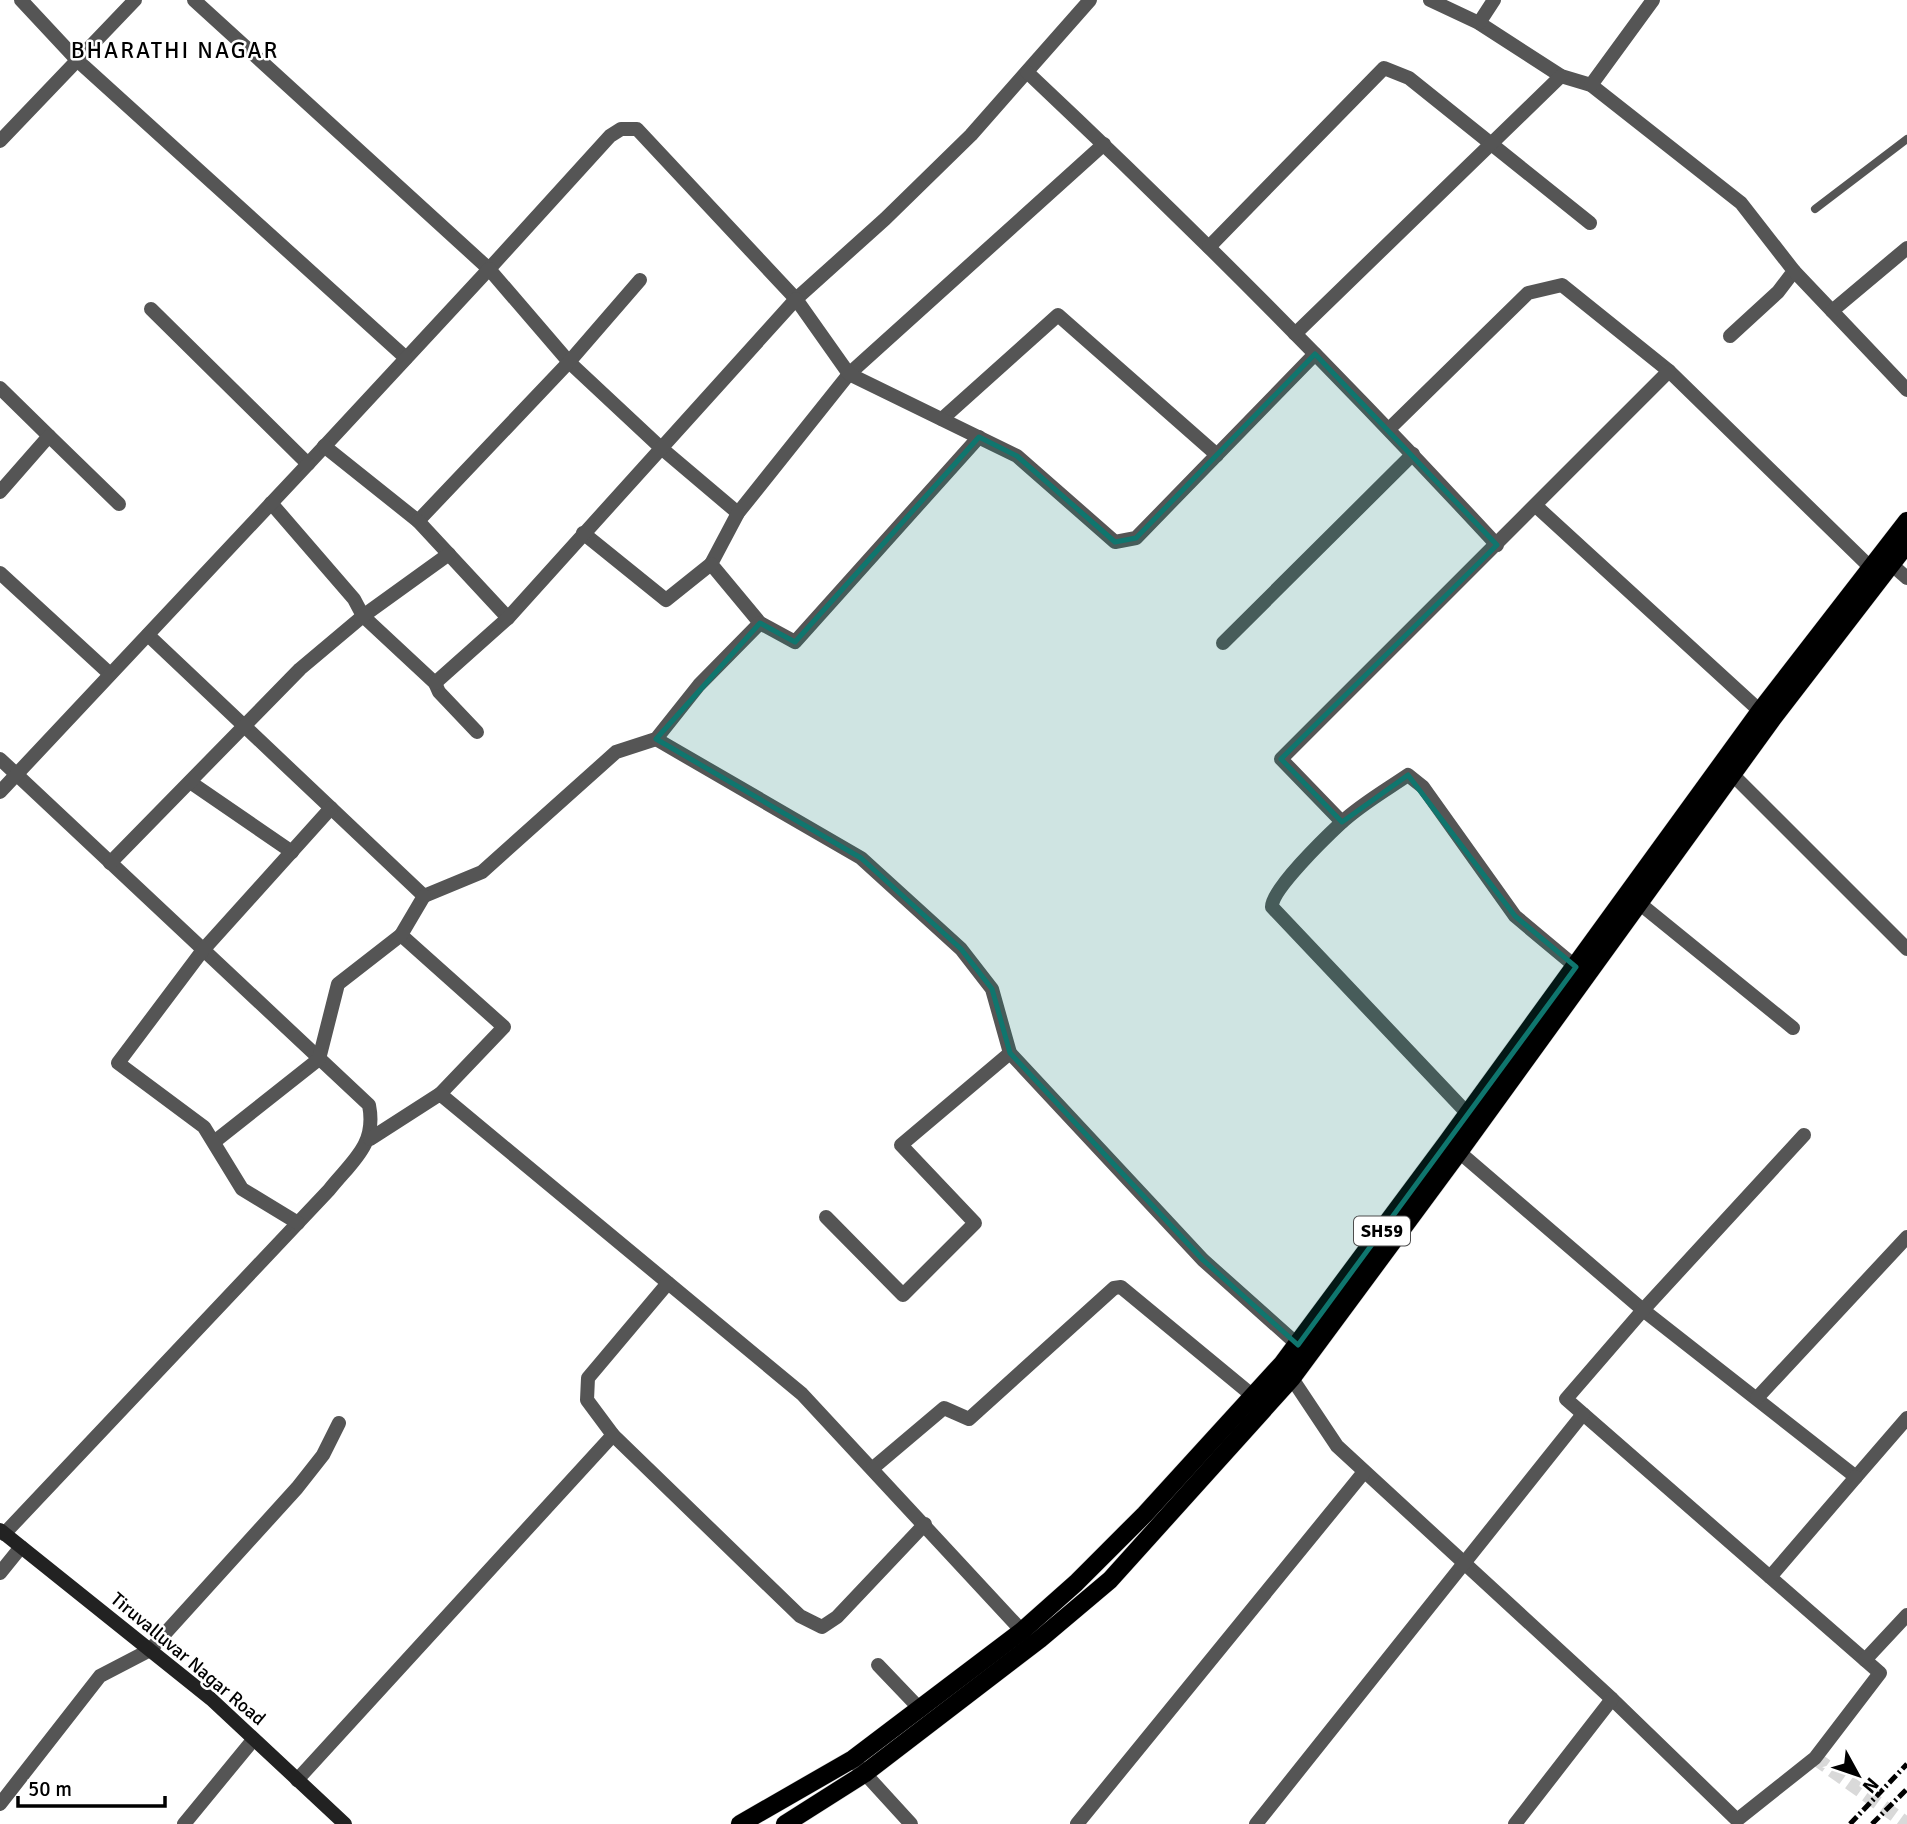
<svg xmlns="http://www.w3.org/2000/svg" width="1907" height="1824" viewBox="0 0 1907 1824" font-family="Signika,sans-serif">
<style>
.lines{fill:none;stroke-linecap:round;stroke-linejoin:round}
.street-tunnel{stroke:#d9d9d9;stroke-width:14;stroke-dasharray:14 7;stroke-linecap:butt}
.primary-casing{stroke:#dbdbdb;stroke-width:19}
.lane{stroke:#555;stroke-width:8}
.street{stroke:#555;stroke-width:14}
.secondary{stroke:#222;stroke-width:14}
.primary{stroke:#000;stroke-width:18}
.rail{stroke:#000;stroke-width:5;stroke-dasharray:10 3.5 2 3.5;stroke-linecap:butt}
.marked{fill:#0f766e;fill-opacity:0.2;stroke:#0f766e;stroke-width:5;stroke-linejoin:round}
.labels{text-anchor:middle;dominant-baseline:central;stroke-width:5;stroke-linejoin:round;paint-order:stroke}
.shield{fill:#fff;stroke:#4c4c4c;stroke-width:2}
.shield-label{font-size:18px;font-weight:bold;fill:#000}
.street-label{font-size:19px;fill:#000;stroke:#fff}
.quarter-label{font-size:23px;letter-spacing:2px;fill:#000;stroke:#fff}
</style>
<rect width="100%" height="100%" fill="#fff"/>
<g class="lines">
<polyline class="street-tunnel" points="1815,1758 1907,1824"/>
<defs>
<g id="primary">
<polyline points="740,1824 853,1759 1022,1631 1076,1583 1145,1514 1282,1364 1447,1142 1760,711 1907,521"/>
<polyline points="785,1824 864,1774 1040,1639 1110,1580 1292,1378 1459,1152 1773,718 1907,544"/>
</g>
</defs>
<use href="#primary" class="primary-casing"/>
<polyline class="lane" points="1815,209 1907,139"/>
<g class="street">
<polyline points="21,0 77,60 406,358"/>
<polyline points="194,0 489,269 610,136 621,129 637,129 796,299 885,219 971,135 1090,0"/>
<polyline points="1430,0 1479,23 1561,76 1591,85 1741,203 1794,271 1778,292 1730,336"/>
<polyline points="1479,23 1494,0"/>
<path d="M1027,72C1189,224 1346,382 1497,545"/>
<polyline points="1591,85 1653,0"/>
<polyline points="0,141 135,0"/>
<polyline points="1209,247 1384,68 1409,78 1590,223"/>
<polyline points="1794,271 1907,390"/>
<polyline points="151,309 308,464 489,269 569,362 660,447 738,513"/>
<polyline points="1832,311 1907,248"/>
<polyline points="1295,334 1561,76"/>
<polyline points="0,388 49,436"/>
<polyline points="942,419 1058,315 1217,455"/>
<polyline points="1390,428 1528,293 1562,285 1669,371 1870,567"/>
<polyline points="979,437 795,642 760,623 711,564 738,513 849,374 1104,144"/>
<polyline points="324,446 418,521 569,362 640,280"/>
<polyline points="0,492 49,436 119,504"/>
<polyline points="271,503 354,599 363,616 435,683 439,692 477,732"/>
<polyline points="1536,506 1760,711"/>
<polyline points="418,521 508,618"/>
<polyline points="583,533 666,600 711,564"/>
<polyline points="1891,564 1907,578"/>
<polyline points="0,573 110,674"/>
<polyline points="148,635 424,896 482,872 616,752 656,739 699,685 760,623"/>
<polyline points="1223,643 1413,454"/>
<polyline points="435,683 508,618 796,299 849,374 1017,456 1115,542 1136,538 1315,354"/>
<polyline points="656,739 861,858 961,949 992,989 1010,1053 1203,1260 1298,1345"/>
<path d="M0,759L369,1105C377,1145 352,1161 329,1190L4,1534"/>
<polyline points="1738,780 1907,949"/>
<polyline points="190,782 292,852"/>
<polyline points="0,792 308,464"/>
<polyline points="1342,822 1281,759 1669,371"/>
<polyline points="110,863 300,669 363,616 449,554"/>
<polyline points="1639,903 1793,1028"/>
<polyline points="401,935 504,1027 440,1094"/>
<path d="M1468,1114L1272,907C1271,890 1326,837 1341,823C1360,805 1386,790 1408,775L1423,787L1515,916L1576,967"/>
<polyline points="370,1139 440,1094 802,1394 1022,1631"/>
<polyline points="214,1142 319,1059 338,984 401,935 424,896"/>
<polyline points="1451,1145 1643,1310 1856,1477 1907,1418"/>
<polyline points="826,1217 903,1295 975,1223 901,1145 1010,1053"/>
<polyline points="298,1223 242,1189 204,1127 118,1063 203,950 331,808"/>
<polyline points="668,1283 588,1378 587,1400 613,1435 800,1616 822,1627 837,1617 925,1524"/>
<polyline points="1287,1371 1337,1446 1612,1699 1737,1820 1815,1758 1880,1673 1566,1399 1643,1310 1804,1135"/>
<polyline points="1757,1398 1907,1237"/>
<polyline points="873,1468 944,1408 969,1419 1114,1288 1121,1287 1253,1396"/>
<polyline points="0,1573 21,1547"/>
<polyline points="1770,1577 1856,1477"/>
<polyline points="1865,1660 1907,1615"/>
<polyline points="878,1665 921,1710"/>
<polyline points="858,1766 911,1824"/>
<polyline points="297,1780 613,1435"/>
<polyline points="0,1804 100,1676 150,1650 297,1488 323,1455 339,1423"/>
<polyline points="184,1824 253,1740"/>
<polyline points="1077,1824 1364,1472"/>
<polyline points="1256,1824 1583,1414"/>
<polyline points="1515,1824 1612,1699"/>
</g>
<polyline class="secondary" points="0,1530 211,1699 345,1824"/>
<use href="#primary" class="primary"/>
<g class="rail">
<polyline points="1850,1824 1907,1764"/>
<polyline points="1872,1824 1907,1789"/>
</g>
</g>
<path class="marked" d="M1315,354L1497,545L1281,759L1342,822L1408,775L1515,916L1576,967L1298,1345L1203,1260L1010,1053L992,989L961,949L861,858L656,739L760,623L795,642L979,437L1017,456L1115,542L1136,538Z"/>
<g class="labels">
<rect class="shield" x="1354" y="1216.5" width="56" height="29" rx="5"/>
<g class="shield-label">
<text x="1382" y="1231">SH59</text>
</g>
<g class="street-label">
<text transform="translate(188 1659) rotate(40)">Tiruvalluvar Nagar Road</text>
</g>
<g class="quarter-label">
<text x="175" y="50">BHARATHI NAGAR</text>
</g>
</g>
<g transform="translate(1858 1775) rotate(130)" stroke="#ffffff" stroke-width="5" paint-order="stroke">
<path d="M0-5L12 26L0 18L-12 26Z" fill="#000000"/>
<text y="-10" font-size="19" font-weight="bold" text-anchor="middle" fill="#000000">N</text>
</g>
<path d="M18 1796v10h147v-10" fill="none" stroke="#000000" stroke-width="3.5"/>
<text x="28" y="1796" font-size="21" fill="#000000" stroke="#ffffff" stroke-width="5" paint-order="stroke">50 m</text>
</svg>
